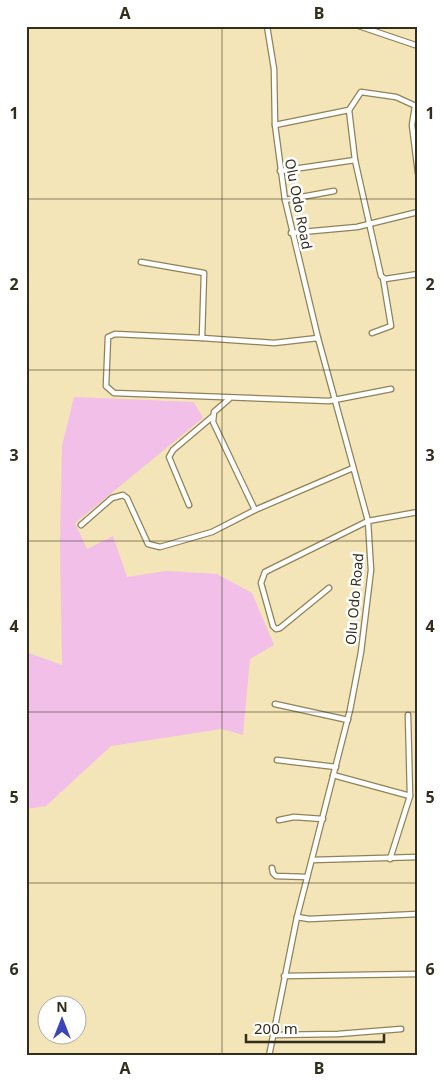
<svg xmlns="http://www.w3.org/2000/svg" width="444" height="1082" viewBox="0 0 444 1082" font-family="'Noto Sans',sans-serif">
<style>
.green{fill:#f1bfe8}
.lines{fill:none;stroke-linecap:round;stroke-linejoin:round}
.minor-casing{stroke:#908258;stroke-width:7}
.minor{stroke:#fff;stroke-width:4.5}
.grid{fill:none;stroke:#332e1c;stroke-width:1;stroke-opacity:0.55}
.labels{text-anchor:middle;dominant-baseline:central;stroke-width:5;stroke-linejoin:round;paint-order:stroke}
.street-label{font-size:14px;fill:#332e1c;stroke:#fff}
.neatline{fill:none;stroke:#332e1c;stroke-width:2}
.grid-label{font-size:16px;text-anchor:middle;font-weight:bold;fill:#332e1c}
</style>
<rect width="100%" height="100%" fill="#f3e5b7"/>
<polygon class="green" points="74,397 194,402 203,418 75,523 87,549 113,536 127,577 166,571 217,574 252,593 274,645 250,659 243,735 222,729 111,746 46,806 26,809 26,652 62,665 60,544 62,446"/>
<g class="lines">
<defs>
<g id="minor">
<polyline points="267,26 274,69 275,125 285,200 318,338 368,521 371,570 361,652 350,710 297,917 269,1056"/>
<polyline points="359,26 418,46"/>
<polyline points="415,106 412,125 418,173"/>
<polyline points="349,110 355,160 381,276 385,279 418,274"/>
<polyline points="275,125 349,110 361,92 396,97 418,107"/>
<polyline points="280,171 355,160"/>
<polyline points="285,200 334,191"/>
<polyline points="291,233 357,227 418,212"/>
<polyline points="141,262 204,273 202,338 274,343 318,338"/>
<polyline points="372,333 391,326 383,278"/>
<polyline points="202,338 115,334 108,337 106,386 114,393 329,401 391,389"/>
<polyline points="229,399 214,412 213,422 255,510"/>
<polyline points="189,505 169,457 173,450 212,417"/>
<polyline points="81,525 112,498 123,495 127,498 148,544 160,547 212,532 255,510 353,468"/>
<polyline points="329,588 280,628 276,629 273,626 261,583 265,572 368,521 418,512"/>
<polyline points="275,704 348,720"/>
<polyline points="277,760 336,767"/>
<polyline points="333,775 410,796"/>
<polyline points="279,820 294,817 323,819"/>
<polyline points="390,859 410,796 408,715"/>
<polyline points="312,860 418,857"/>
<polyline points="272,868 273,873 276,876 307,877"/>
<polyline points="297,917 309,919 418,914"/>
<polyline points="284,976 418,974"/>
<polyline points="273,1035 338,1034 401,1029"/>
</g>
</defs>
<use href="#minor" class="minor-casing"/>
<use href="#minor" class="minor"/>
</g>
<path class="grid" d="M222,26V1056M26,199H418M26,370H418M26,541H418M26,712H418M26,883H418"/>
<g class="labels">
<g class="street-label">
<text transform="translate(299 204) rotate(79)">Olu Odo Road</text>
<text transform="translate(354 599) rotate(-85)">Olu Odo Road</text>
</g>
</g>
<rect width="444" height="1082" fill="none" stroke="#ffffff" stroke-width="55"/>
<g transform="translate(62 1020)"><circle r="24" fill="#ffffff" stroke="#adaba4"/>
<path d="M0-4L9 19L0 12L-9 19Z" fill="#3a45b8"/>
<text y="-8" font-size="14" font-weight="bold" text-anchor="middle" fill="#332e1c">N</text>
</g>
<path d="M246 1034v8h138v-8" fill="none" stroke="#332e1c" stroke-width="2.5"/>
<text x="254" y="1034" font-size="15" fill="#332e1c" stroke="#ffffff" stroke-width="4" paint-order="stroke">200 m</text>
<rect x="28" y="28" width="388" height="1026" class="neatline"/>
<g class="grid-label">
<text x="125" y="19">A</text>
<text x="319" y="19">B</text>
<text x="14" y="119">1</text>
<text x="430" y="119">1</text>
<text x="14" y="290">2</text>
<text x="430" y="290">2</text>
<text x="14" y="461">3</text>
<text x="430" y="461">3</text>
<text x="14" y="632">4</text>
<text x="430" y="632">4</text>
<text x="14" y="803">5</text>
<text x="430" y="803">5</text>
<text x="14" y="975">6</text>
<text x="430" y="975">6</text>
<text x="125" y="1074">A</text>
<text x="319" y="1074">B</text>
</g>
</svg>
